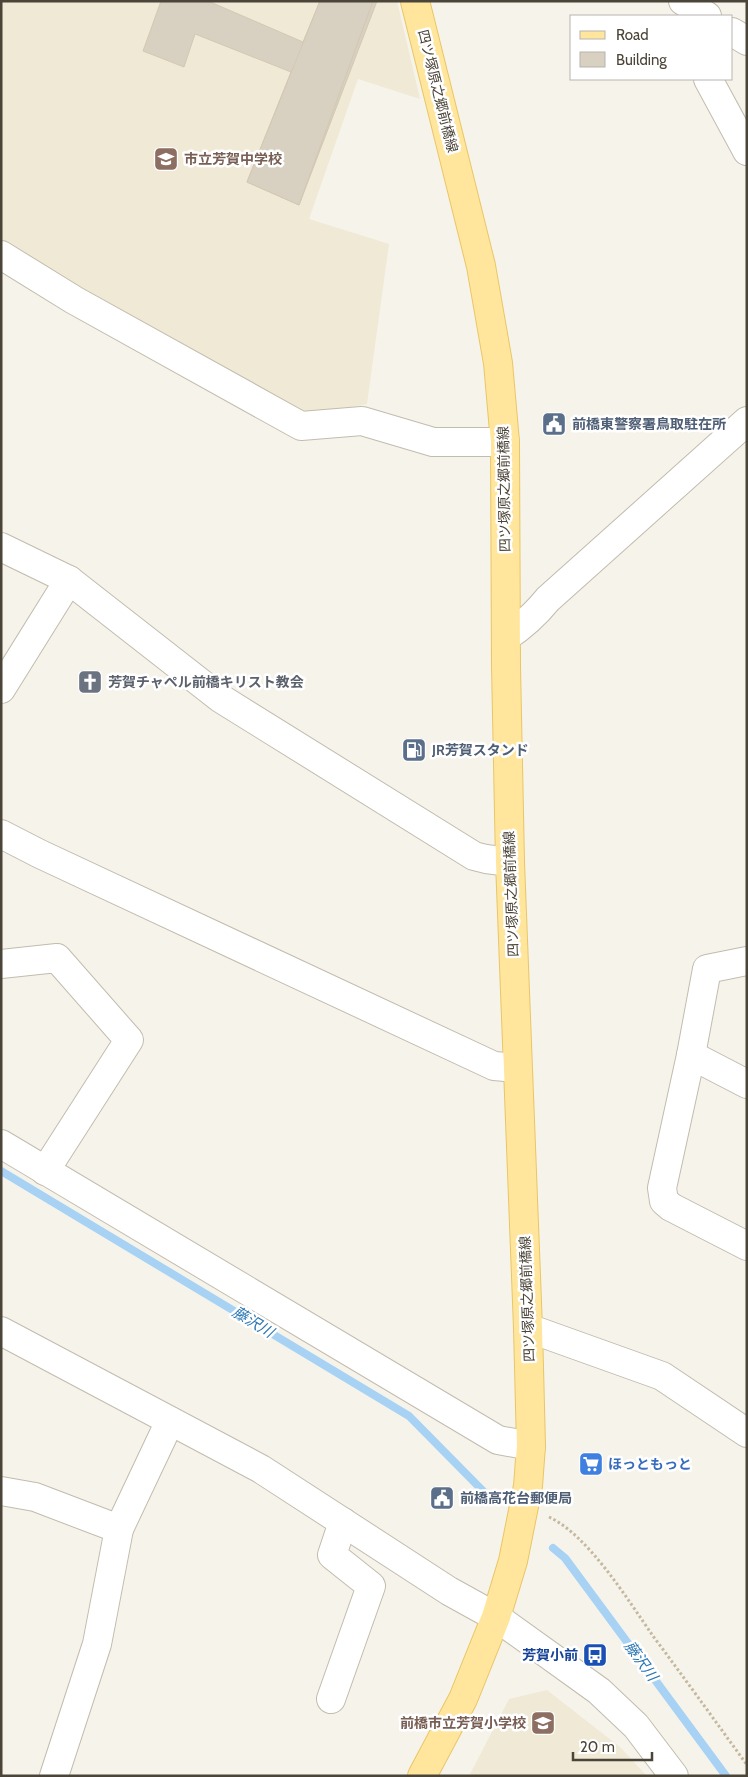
<svg xmlns="http://www.w3.org/2000/svg" width="748" height="1777" viewBox="0 0 748 1777" font-family="Cabin,'Noto Sans JP',sans-serif">
<style>
.education{fill:#f0e9d5}
.lines{fill:none;stroke-linecap:round;stroke-linejoin:round}
.stream{stroke:#a7d2f4;stroke-width:8}
.building{fill:#d8d0c0;stroke:#d4c8b3}
.minor-casing{stroke:#c2bcad;stroke-width:30}
.major-casing{stroke:#e9c666;stroke-width:30}
.path{stroke:#c5b89e;stroke-width:3;stroke-dasharray:2.5 2.5;stroke-linecap:butt}
.minor{stroke:#fff;stroke-width:28}
.major{stroke:#ffe69c;stroke-width:28}
.labels{text-anchor:middle;dominant-baseline:central;stroke-width:5;stroke-linejoin:round;paint-order:stroke}
.street-label{font-size:14px;fill:#4b4438;stroke:#fff}
.education-label{font-size:14px;font-weight:bold;fill:#785e54;stroke:#fff;text-anchor:start}
.service-label{font-size:14px;font-weight:bold;fill:#4e5e75;stroke:#fff;text-anchor:start}
.worship-label{font-size:14px;font-weight:bold;fill:#5b616d;stroke:#fff;text-anchor:start}
.shop-label{font-size:14px;font-weight:bold;fill:#366cbe;stroke:#fff;text-anchor:start}
.transit-label{font-size:14px;font-weight:bold;fill:#164399;stroke:#fff;text-anchor:end}
.water-label{font-size:15px;font-style:italic;fill:#2a76b4;stroke:#fff}
</style>
<rect width="100%" height="100%" fill="#f6f3eb"/>
<g class="education">
<polygon points="1,1 397,1 420,99 358,79 309,219 389,244 367,404 301,418 1,243"/>
<polygon points="547,1690 620,1747 647,1776 469,1776 509,1699"/>
</g>
<g class="lines">
<g class="stream">
<polyline points="1,1171 409,1416 488,1496"/>
<polyline points="553,1548 565,1558 726,1776"/>
</g>
</g>
<g class="building">
<polygon points="161,1 208,1 303,42 320,1 377,1 299,205 247,182 291,72 195,34 184,67 143,51"/>
<polygon points="320,1 373,1 299,205 247,182"/>
</g>
<g class="lines">
<defs>
<g id="minor">
<polyline points="683,1 707,16"/>
<polyline points="732,32 747,41"/>
<polyline points="708,79 747,151"/>
<polyline points="1,255 74,300 301,426 362,421 433,442 505,442"/>
<polyline points="1,547 69,580 220,698 474,856 486,859 510,862"/>
<path d="M506,637C523,626 535,615 548,599L747,421"/>
<polyline points="1,689 69,580"/>
<polyline points="1,834 40,854 494,1066 517,1068"/>
<polyline points="747,961 707,969 691,1055 662,1188 664,1201 671,1207 747,1246"/>
<polyline points="1,964 57,958 129,1040 45,1171"/>
<polyline points="691,1055 747,1084"/>
<polyline points="1,1144 498,1440 531,1446"/>
<polyline points="528,1328 662,1376 747,1433"/>
<polyline points="1,1331 261,1469 449,1591 496,1617 599,1691 636,1726 674,1776"/>
<polyline points="1,1491 35,1497 119,1529 170,1421"/>
<polyline points="331,1699 371,1586 332,1555 343,1522"/>
<polyline points="54,1776 97,1644 119,1529"/>
</g>
<polyline id="major" points="415,1 481,266 498,363 505,442 506,666 510,862 528,1328 531,1446 528,1486 513,1561 496,1617 463,1699 422,1776"/>
</defs>
<use href="#minor" class="minor-casing"/>
<use href="#major" class="major-casing"/>
<path class="path" d="M549,1517C588,1535 628,1600 653,1636C685,1679 716,1722 747,1765"/>
<use href="#minor" class="minor"/>
<use href="#major" class="major"/>
</g>
<defs>
<symbol id="school-square" viewBox="-11 -11 22 22"><rect x="-9" y="-9" width="18" height="18" rx="4" fill="#8d6e63" stroke="#fff"/><path d="M0-5L7-2L0 1L-7-2ZM-4 1L0 2.5L4 1V4Q0 6-4 4Z" fill="#fff"/></symbol>
<symbol id="civic-square" viewBox="-11 -11 22 22"><rect x="-9" y="-9" width="18" height="18" rx="4" fill="#5c6f8a" stroke="#fff"/><path d="M-.6-6.5H3V-4.5H.6V-3L4-1V1h2V6H-6V1h2V-1L-.6-3ZM-1.2 2.5V6h2.4V2.5Z" fill="#fff"/></symbol>
<symbol id="church-square" viewBox="-11 -11 22 22"><rect x="-9" y="-9" width="18" height="18" rx="4" fill="#6b7280" stroke="#fff"/><path d="M-1.2-6h2.4v3.5h3.3v2.4h-3.3V6h-2.4V-.1h-3.3v-2.4h3.3Z" fill="#fff"/></symbol>
<symbol id="fuel-square" viewBox="-11 -11 22 22"><rect x="-9" y="-9" width="18" height="18" rx="4" fill="#5c6f8a" stroke="#fff"/><path d="M-5.5-6h7V0h2V4h1.3V-2.5L3-4.5l.8-.8L6-3V5H2.5V1h-1V6h-7ZM-4.2-4.7v3.2H.2V-4.7Z" fill="#fff"/></symbol>
<symbol id="supermarket-square" viewBox="-11 -11 22 22"><rect x="-9" y="-9" width="18" height="18" rx="4" fill="#3f7fe0" stroke="#fff"/><path d="M-6-5.5h2.5l.6 2H6L4.5 2H-2.5L-4.4-4H-6ZM-1.5 3.2a1.3 1.3 0 1 0 .1 0ZM3 3.2a1.3 1.3 0 1 0 .1 0Z" fill="#fff"/></symbol>
<symbol id="bus-square" viewBox="-11 -11 22 22"><rect x="-9" y="-9" width="18" height="18" rx="4" fill="#1a4fb4" stroke="#fff"/><path d="M-5-6H5V4H4V6H2V4H-2V6H-4V4H-5ZM-3.5-4V0h7V-4ZM-3.5 1.2v1.5H-2V1.2ZM2 1.2v1.5H3.5V1.2Z" fill="#fff"/></symbol>
</defs>
<g fill-rule="evenodd">
<use href="#school-square" x="152" y="145" width="28" height="28"/>
<use href="#civic-square" x="540" y="410" width="28" height="28"/>
<use href="#church-square" x="76" y="668" width="28" height="28"/>
<use href="#fuel-square" x="400" y="736" width="28" height="28"/>
<use href="#supermarket-square" x="577" y="1450" width="28" height="28"/>
<use href="#civic-square" x="428" y="1484" width="28" height="28"/>
<use href="#bus-square" x="581" y="1641" width="28" height="28"/>
<use href="#school-square" x="529" y="1709" width="28" height="28"/>
</g>
<g class="labels">
<g class="street-label">
<text transform="translate(438 91) rotate(76)">四ツ塚原之郷前橋線</text>
<text transform="translate(504 489) rotate(-91)">四ツ塚原之郷前橋線</text>
<text transform="translate(511 894) rotate(-92)">四ツ塚原之郷前橋線</text>
<text transform="translate(527 1299) rotate(-92)">四ツ塚原之郷前橋線</text>
</g>
<g class="education-label">
<text x="184" y="159">市立芳賀中学校</text>
<text x="526" y="1723" text-anchor="end">前橋市立芳賀小学校</text>
</g>
<g class="service-label">
<text x="572" y="424">前橋東警察署鳥取駐在所</text>
<text x="432" y="750">JR芳賀スタンド</text>
<text x="460" y="1498">前橋高花台郵便局</text>
</g>
<g class="worship-label">
<text x="108" y="682">芳賀チャペル前橋キリスト教会</text>
</g>
<g class="shop-label">
<text x="608" y="1464">ほっともっと</text>
</g>
<g class="transit-label">
<text x="578" y="1655">芳賀小前</text>
</g>
<g class="water-label">
<text transform="translate(253 1322) rotate(31)">藤沢川</text>
<text transform="translate(641 1661) rotate(54)">藤沢川</text>
</g>
</g>
<rect width="748" height="1777" fill="none" stroke="#4b4438" stroke-width="5"/>
<rect x="570" y="15" width="162" height="65" fill="#ffffff" stroke="#b7b4af"/>
<rect x="580" y="31" width="25" height="8" fill="#ffe69c" stroke="#b7b4af"/>
<text x="616" y="40" font-size="15" fill="#4b4438">Road</text>
<rect x="580" y="52" width="25" height="15" fill="#d8d0c0" stroke="#b7b4af"/>
<text x="616" y="65" font-size="15" fill="#4b4438">Building</text>
<path d="M573 1752v8h79v-8" fill="none" stroke="#4b4438" stroke-width="2.5"/>
<text x="580" y="1752" font-size="15" fill="#4b4438" stroke="#ffffff" stroke-width="4" paint-order="stroke">20 m</text>
</svg>
